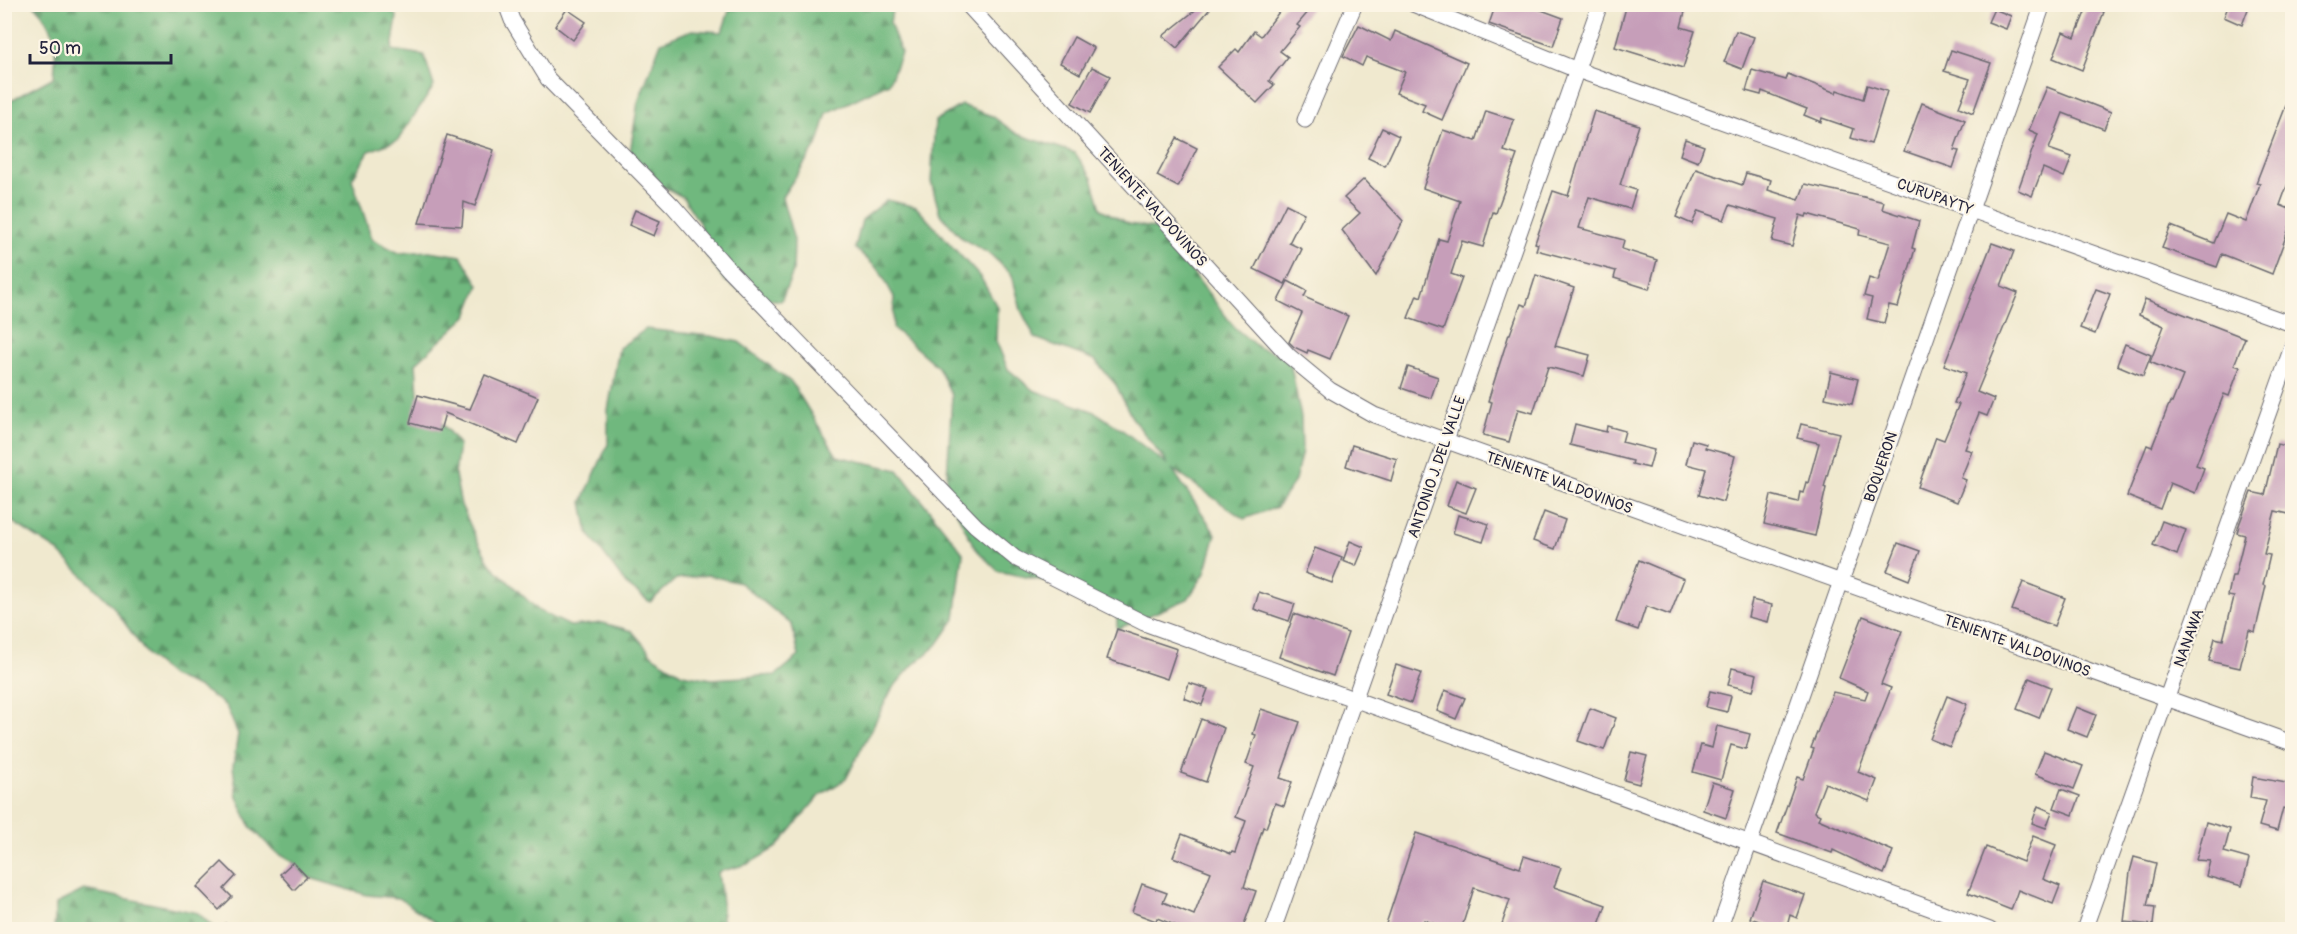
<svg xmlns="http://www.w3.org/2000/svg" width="2297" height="934" viewBox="0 0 2297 934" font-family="Pangolin,sans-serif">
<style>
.forest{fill:url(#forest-firs);stroke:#496d5c;stroke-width:1.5}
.building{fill:#c69eb9}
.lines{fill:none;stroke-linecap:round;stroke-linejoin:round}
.minor-casing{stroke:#6a686f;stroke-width:17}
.path{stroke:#6a686f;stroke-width:4;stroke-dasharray:1.5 4.5;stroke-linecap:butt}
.minor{stroke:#fff;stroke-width:15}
.labels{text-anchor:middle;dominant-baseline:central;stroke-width:4.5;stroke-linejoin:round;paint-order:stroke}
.street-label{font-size:15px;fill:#22223b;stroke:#fcf5e5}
</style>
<defs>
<pattern id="forest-firs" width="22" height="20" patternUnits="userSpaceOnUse" patternTransform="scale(1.5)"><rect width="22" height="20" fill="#70b87e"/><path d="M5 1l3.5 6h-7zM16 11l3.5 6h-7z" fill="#5c9568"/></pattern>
</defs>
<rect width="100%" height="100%" fill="#fcf5e5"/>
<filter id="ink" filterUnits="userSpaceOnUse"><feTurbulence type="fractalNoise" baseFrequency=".0167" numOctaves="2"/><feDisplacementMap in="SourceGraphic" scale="12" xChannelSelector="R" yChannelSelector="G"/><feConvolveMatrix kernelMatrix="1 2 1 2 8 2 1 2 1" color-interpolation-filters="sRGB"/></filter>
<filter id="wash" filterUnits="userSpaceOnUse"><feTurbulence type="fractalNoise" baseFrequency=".008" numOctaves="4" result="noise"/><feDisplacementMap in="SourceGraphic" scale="24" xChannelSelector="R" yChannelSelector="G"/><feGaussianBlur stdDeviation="1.35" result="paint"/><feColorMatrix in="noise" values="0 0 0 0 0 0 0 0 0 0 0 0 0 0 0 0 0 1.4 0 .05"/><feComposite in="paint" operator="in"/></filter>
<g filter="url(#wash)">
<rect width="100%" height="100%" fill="#f0e9cf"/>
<g class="forest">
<path d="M381,4L397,16L392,50L424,55L434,86L398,140L369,151L352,179L372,239L399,253L429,251L461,256L479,285L467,316L416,363L418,395L459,444L455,475L461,505L476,538L491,565L539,611L570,626L603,623L632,631L653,656L682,674L712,679L776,675L799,656L792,625L740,583L708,575L676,579L650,602L626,584L588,533L582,502L608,444V410L619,348L646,329L710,336L739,342L792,383L837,456L898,470L963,553L955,619L937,645L913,665L892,689L846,779L819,796L777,847L748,864L718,872L722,903V929H437V924L399,898L367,895L307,877L293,862L274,851L251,827L237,797L233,766L238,734L226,706L200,688L171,676L148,656L112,605L58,551L5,517L4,104L54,77C57,44 58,29 34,5Z"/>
<polygon points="731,5 893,5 890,23 901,53 889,83 827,113 818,143 782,197 794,240 793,272 781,301 749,296 724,280 706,254 700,224 683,197 654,182 628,165 638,102 661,42 692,30 722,32"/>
<polygon points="961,105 992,116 1017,134 1075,153 1092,178 1101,209 1129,224 1159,229 1235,328 1259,348 1289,356 1301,417 1302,451 1295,481 1277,507 1244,519 1172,469 1216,534 1205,573 1188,599 1117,629 1117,616 1063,585 998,571 975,548 946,492 952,396 938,367 893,328 894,297 879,270 855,248 862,220 887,200 916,207 981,278 997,307 996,341 1008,369 1033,390 1095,412 1121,429 1168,465 1131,416 1116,385 1095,360 1035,338 1021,310 1012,275 990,254 963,239 940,214 931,182 935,121"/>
<polygon points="84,890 198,913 215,929 54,929 56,904"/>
</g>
<g id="blocks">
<g class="building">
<polygon points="1203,4 1214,4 1177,48 1163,36"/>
<polygon points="1285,4 1315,4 1297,25 1300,27 1280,51 1288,57 1269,81 1274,85 1257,103 1218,67 1236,49 1239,52 1254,31 1261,36"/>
<polygon points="1496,4 1525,4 1563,18 1553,46 1489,24"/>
<polygon points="1627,4 1687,4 1681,27 1695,31 1683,68 1615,47"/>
<polygon points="2229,4 2250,4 2242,25 2224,17"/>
<polygon points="2088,5 2104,12 2082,70 2053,58 2063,32 2075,37"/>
<polygon points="567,9 586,22 573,40 555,26"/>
<polygon points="1994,9 2011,16 2006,29 1988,22"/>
<polygon points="1359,25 1391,41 1395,31 1467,63 1442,120 1422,111 1425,104 1396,93 1405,72 1366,57 1362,66 1343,56"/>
<polygon points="1736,31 1754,37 1742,69 1724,62"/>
<polygon points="1074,37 1094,48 1080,74 1060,63"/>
<polygon points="1951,50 1991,63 1973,113 1959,107 1970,79 1944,71"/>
<polygon points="1092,67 1110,76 1090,113 1072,103"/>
<polygon points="1752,70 1786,80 1788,74 1836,93 1837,90 1863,99 1867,85 1887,91 1871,144 1851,138 1854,129 1822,118 1821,122 1804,115 1807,109 1762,91 1761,95 1746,91"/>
<polygon points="2047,87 2111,112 2104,129 2063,113 2049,149 2072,157 2064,177 2043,168 2032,196 2018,190 2038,134 2029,130"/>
<polygon points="2292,90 2292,172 2280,205 2292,210 2292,220 2272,274 2222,254 2217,267 2162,248 2171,226 2214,243 2226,214 2246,222 2260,184 2256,183"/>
<polygon points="1922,103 1965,120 1954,150 1959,151 1953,168 1904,151"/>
<polygon points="1486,111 1514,120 1504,151 1517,155 1496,213 1493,212 1483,247 1462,241 1451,274 1462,278 1443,330 1408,318 1417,295 1421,297 1439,239 1447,241 1460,201 1423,188 1443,130 1476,141"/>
<polygon points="1594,111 1639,125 1620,185 1636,190 1630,209 1589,197 1579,228 1624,240 1622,249 1657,260 1649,289 1614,278 1616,271 1536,250 1538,244 1535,243 1553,191 1568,196"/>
<polygon points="1382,128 1399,136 1385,166 1368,158"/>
<polygon points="447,135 494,150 475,206 464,202 462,226 419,223"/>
<polygon points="1177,138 1197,148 1178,187 1157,176"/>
<polygon points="1685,139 1704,146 1698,162 1680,155"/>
<polygon points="1696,169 1742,185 1746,173 1771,180 1768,190 1799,200 1805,184 1864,197 1884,202 1882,209 1919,221 1912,248 1915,249 1898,307 1889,305 1884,323 1867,319 1872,298 1864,296 1869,278 1878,281 1890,243 1859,235 1860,229 1807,214 1806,217 1800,215 1792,246 1772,241 1778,219 1730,205 1724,220 1698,211 1692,224 1676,217"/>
<polygon points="1364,179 1403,221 1376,276 1342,230 1360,213 1344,198"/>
<polygon points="1286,204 1304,213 1289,243 1302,249 1285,284 1254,269"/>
<polygon points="635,210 660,221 654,236 629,225"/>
<polygon points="1992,243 2014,251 2001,286 2018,293 1977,392 1994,399 1987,416 1979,413 1965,449 1972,451 1961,478 1966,480 1957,502 1918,487 1936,437 1944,440 1959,404 1954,403 1966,373 1944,365"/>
<polygon points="1536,275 1574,288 1555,346 1590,355 1584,376 1548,367 1533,413 1518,409 1509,442 1483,435 1492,402 1488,401 1509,334 1510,334 1521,304 1526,306"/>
<polygon points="1288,281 1307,291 1304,297 1348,316 1330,359 1308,350 1307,353 1294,347 1289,342 1302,313 1278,301"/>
<polygon points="2096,289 2110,294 2095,334 2080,328"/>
<polygon points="2145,299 2245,338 2234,365 2240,367 2229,396 2224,394 2196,465 2204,468 2195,493 2170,483 2160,509 2127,496 2147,445 2152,447 2170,402 2172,403 2183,376 2150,362 2164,326 2139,315"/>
<polygon points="2125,344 2151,355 2143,376 2117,365"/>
<polygon points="1408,367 1438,377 1431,398 1401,388"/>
<polygon points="1831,372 1858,379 1852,404 1825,398"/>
<polygon points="485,375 538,397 518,444 445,413 440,431 410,423 418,395 470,409"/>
<polygon points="1575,424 1606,432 1607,426 1625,431 1622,442 1654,450 1649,468 1632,464 1633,461 1570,445"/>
<polygon points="1801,424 1839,433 1824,487 1826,488 1815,536 1764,524 1771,495 1798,502 1800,492 1803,493 1806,482 1808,483 1819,443 1797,438"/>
<polygon points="1692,440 1706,444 1705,448 1735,456 1723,502 1699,495 1706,469 1686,464"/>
<polygon points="2277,444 2292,447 2292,498 2289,514 2275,511 2264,554 2270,555 2263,585 2266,586 2255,632 2249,630 2240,668 2209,661 2215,638 2223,640 2234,597 2228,596 2232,576 2235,576 2245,535 2237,533 2239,525 2251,492 2265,495"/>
<polygon points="1352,445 1397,459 1391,481 1346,466"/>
<polygon points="1456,480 1476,488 1466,513 1447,506"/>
<polygon points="1544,512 1565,520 1555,549 1533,541"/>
<polygon points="1458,515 1489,524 1483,542 1453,533"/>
<polygon points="2162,521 2186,530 2177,555 2153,545"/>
<polygon points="1350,541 1364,547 1356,566 1343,561"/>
<polygon points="1898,543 1920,551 1909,580 1887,571"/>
<polygon points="1315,548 1342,558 1332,583 1305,573"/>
<polygon points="1639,560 1684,579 1670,615 1646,606 1638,630 1616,622"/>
<polygon points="2023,582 2065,598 2054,626 2012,610"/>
<polygon points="1259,592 1295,604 1289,621 1254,609"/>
<polygon points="1752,600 1772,605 1768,622 1748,617"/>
<polygon points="1294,614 1348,633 1333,676 1279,657"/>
<polygon points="1863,616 1902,631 1881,684 1891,688 1858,772 1877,780 1869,801 1825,783 1814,812 1820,815 1818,819 1893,851 1884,874 1833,850 1832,853 1777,833 1797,777 1803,779 1814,749 1811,748 1833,692 1865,699 1868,691 1839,678"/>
<polygon points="1117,629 1177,649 1167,679 1107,659"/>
<polygon points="1396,665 1421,673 1411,703 1386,694"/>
<polygon points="1732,668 1757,674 1753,691 1728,685"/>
<polygon points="2029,678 2051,687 2039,718 2017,709"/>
<polygon points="1189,683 1208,689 1202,705 1184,698"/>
<polygon points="1445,690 1465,698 1456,719 1437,711"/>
<polygon points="1710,691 1731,696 1727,712 1706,707"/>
<polygon points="1947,696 1967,704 1950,747 1930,739"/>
<polygon points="2076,707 2096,715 2087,737 2067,729"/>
<polygon points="1590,708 1616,718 1604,750 1578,741"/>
<polygon points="1261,709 1300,722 1280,778 1292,782 1284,806 1275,803 1266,828 1263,827 1244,887 1256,891 1242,930 1187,930 1157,918 1156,921 1132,912 1142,884 1167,893 1163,902 1194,915 1211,872 1173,857 1182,834 1231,854 1232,852 1235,853 1246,821 1236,817 1254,767 1246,764 1256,735 1253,734"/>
<polygon points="1201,719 1224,728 1206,782 1181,773"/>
<polygon points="1717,726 1750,734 1746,749 1731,745 1721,780 1693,772 1701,745 1712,748"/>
<polygon points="2044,751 2083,766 2074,789 2035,774"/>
<polygon points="1631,752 1647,756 1639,784 1624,780"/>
<polygon points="2253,777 2292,784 2288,809 2283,808 2277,831 2259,826 2266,801 2250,798"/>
<polygon points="1712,782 1735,789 1726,818 1703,810"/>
<polygon points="2061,789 2080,796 2073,815 2054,808"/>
<polygon points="2038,806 2052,812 2046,828 2032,823"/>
<polygon points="2206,822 2230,829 2224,852 2249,859 2242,886 2206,876 2210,861 2196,860"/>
<polygon points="1416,833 1520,868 1524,856 1561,868 1554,887 1606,905 1597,930 1500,930 1510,900 1474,888 1461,930 1451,930 1424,920 1421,930 1384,930"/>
<polygon points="2033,836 2056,845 2043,879 2060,886 2053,904 2018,890 2011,910 1968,893 1986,847 2023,862"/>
<polygon points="2134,857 2156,863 2147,906 2155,907 2153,925 2124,922 2130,872"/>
<polygon points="222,862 236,876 224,889 232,897 219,910 197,887"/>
<polygon points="293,862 307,877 294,890 280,874"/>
<polygon points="1763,881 1805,895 1797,918 1790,915 1786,930 1750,918"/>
</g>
</g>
</g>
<g filter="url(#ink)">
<use href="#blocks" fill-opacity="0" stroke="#6a686f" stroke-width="1.5"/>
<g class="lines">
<defs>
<g id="minor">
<polyline points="506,4 512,20 548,79 673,206 730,271 976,526 1015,558 1144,623 1990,930"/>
<polyline points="967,4 1289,356 1330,390 1374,415 2292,743"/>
<polyline points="1413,4 1577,70 2292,324"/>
<polyline points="1305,120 1355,4"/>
<polyline points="1273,930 1600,4"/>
<polyline points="1719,930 2043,4"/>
<polyline points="2084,930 2292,347"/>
</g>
</defs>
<use href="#minor" class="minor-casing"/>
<polyline class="path" points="224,924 234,930"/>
<use href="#minor" class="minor"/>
</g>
</g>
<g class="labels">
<g class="street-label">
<text transform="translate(1935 197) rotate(20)">CURUPAYTY</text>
<text transform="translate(1152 207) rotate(48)">TENIENTE VALDOVINOS</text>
<text transform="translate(1437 467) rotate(-71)">ANTONIO J. DEL VALLE</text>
<text transform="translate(1881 467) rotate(-71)">BOQUERON</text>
<text transform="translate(1559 483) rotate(20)">TENIENTE VALDOVINOS</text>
<text transform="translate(2189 638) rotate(-70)">NANAWA</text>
<text transform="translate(2017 646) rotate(20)">TENIENTE VALDOVINOS</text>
</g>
</g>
<rect width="2297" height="934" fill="none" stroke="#fcf5e5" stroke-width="24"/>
<path d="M30 54v9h141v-9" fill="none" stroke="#22223b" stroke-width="3"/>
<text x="39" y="54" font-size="18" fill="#22223b" stroke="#fcf5e5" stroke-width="4.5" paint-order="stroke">50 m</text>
</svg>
